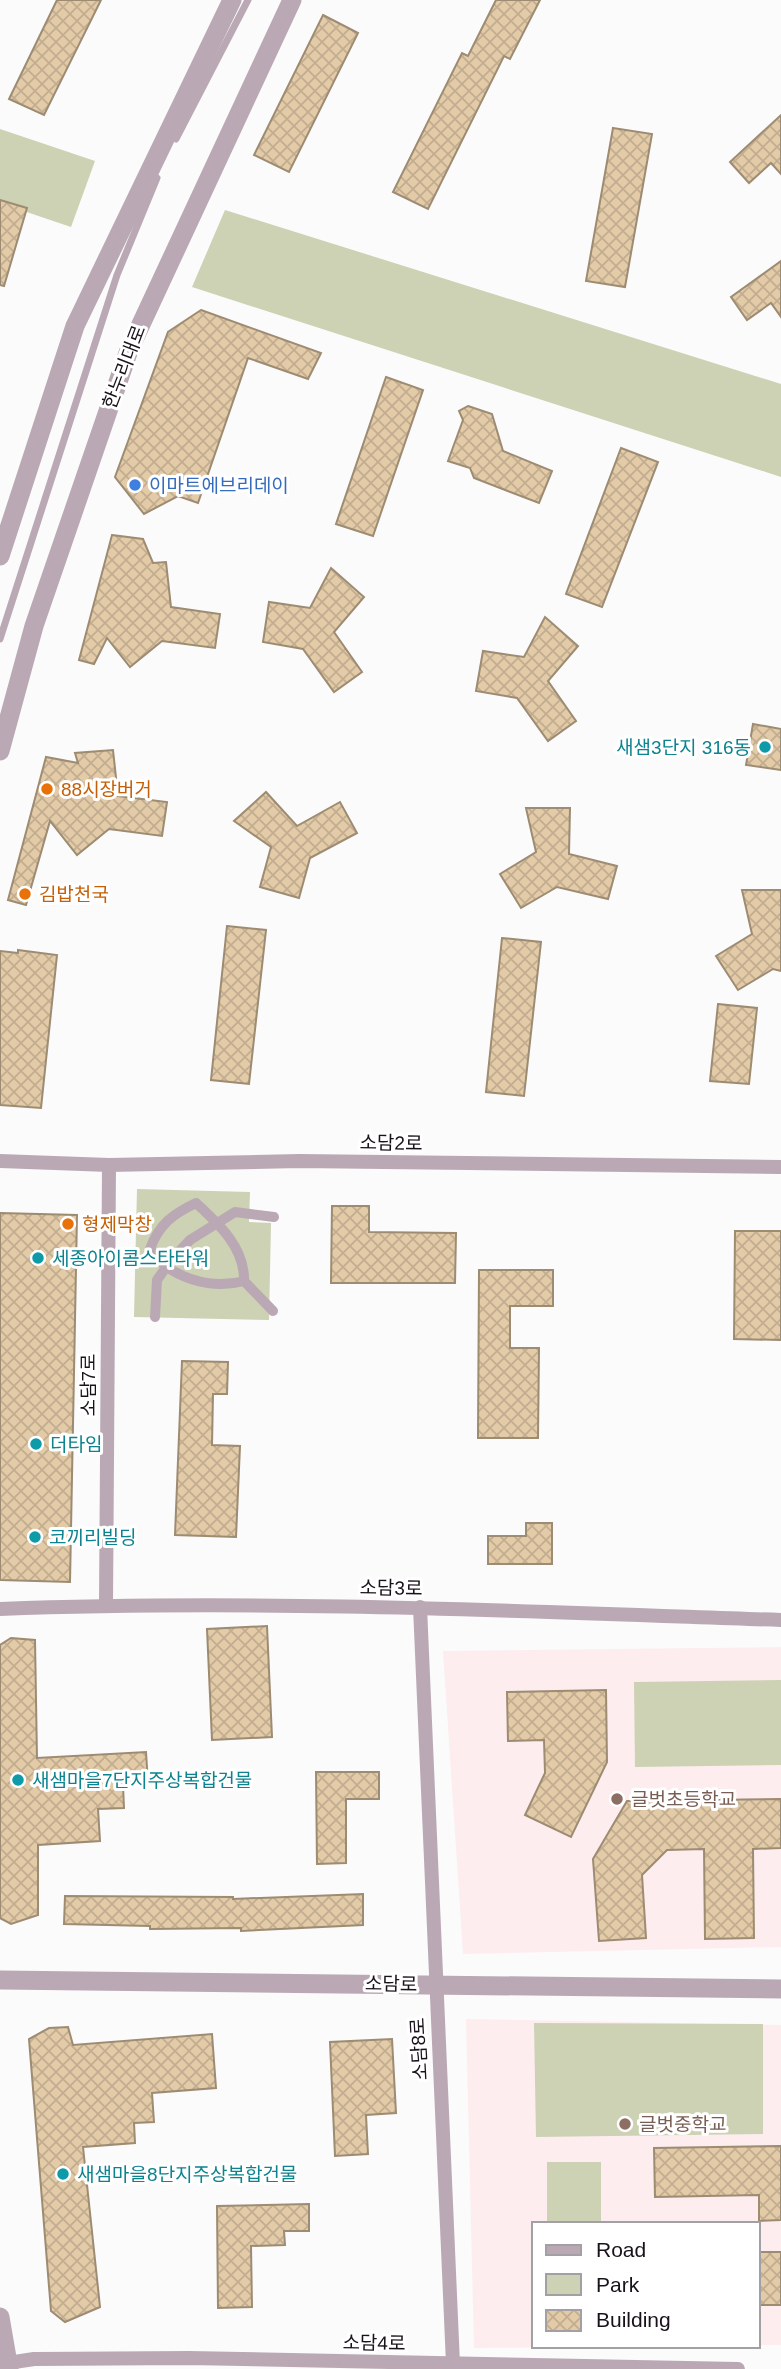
<svg xmlns="http://www.w3.org/2000/svg" width="781" height="2369" viewBox="0 0 781 2369" font-family="Arial,'Noto Sans KR',sans-serif">
<style>
.education{fill:#fdedef}
.park{fill:#ccd2b3}
.building{fill:url(#building-cross-hatch);stroke:#9d8b72;stroke-width:2}
.lines{fill:none;stroke-linecap:round;stroke-linejoin:round}
.service{stroke:#baa9b4;stroke-width:7}
.pedestrian{stroke:#baa9b4;stroke-width:10}
.minor{stroke:#baa9b4;stroke-width:14}
.tertiary{stroke:#baa9b4;stroke-width:19}
.shop-dot{fill:#3f7fe0;stroke:#fff;stroke-width:2.5}
.culture-dot{fill:#0f9aa8;stroke:#fff;stroke-width:2.5}
.food-dot{fill:#e8710a;stroke:#fff;stroke-width:2.5}
.education-dot{fill:#8d6e63;stroke:#fff;stroke-width:2.5}
.labels{text-anchor:middle;dominant-baseline:central;stroke-width:6;stroke-linejoin:round;paint-order:stroke}
.street-label{font-size:19px;fill:#19121b;stroke:#fff}
.shop-label{font-size:19px;fill:#366cbe;stroke:#fff;text-anchor:start}
.culture-label{font-size:19px;fill:#0d838f;stroke:#fff;text-anchor:start}
.food-label{font-size:19px;fill:#c56008;stroke:#fff;text-anchor:start}
.education-label{font-size:19px;fill:#785e54;stroke:#fff;text-anchor:start}
</style>
<defs>
<pattern id="building-cross-hatch" width="8" height="8" patternUnits="userSpaceOnUse" patternTransform="scale(1.75)"><rect width="8" height="8" fill="#e3cba8"/><path d="M0 0l8 8M0 8l8-8" fill="none" stroke="#c2ad90"/></pattern>
</defs>
<rect width="100%" height="100%" fill="#fbfbfb"/>
<g class="education">
<polygon points="781,1647 781,1947 463,1954 443,1651"/>
<polygon points="466,2019 781,2025 781,2345 758,2345 758,2224 534,2224 534,2346 661,2346 474,2348"/>
</g>
<g class="park">
<polygon points="0,129 95,161 71,227 0,203"/>
<polygon points="225,210 781,384 781,477 192,287"/>
<polygon points="137,1189 250,1192 249,1222 271,1223 269,1320 134,1317"/>
<polygon points="781,1680 781,1765 635,1767 634,1682"/>
<polygon points="534,2023 763,2024 763,2134 536,2137"/>
<rect x="547" y="2162" width="54" height="62"/>
</g>
<g class="building">
<polygon points="57,0 101,0 44,115 9,99"/>
<polygon points="496,0 540,0 510,59 504,56 428,209 393,192 462,53 468,56"/>
<polygon points="323,15 358,33 289,172 254,155"/>
<polygon points="781,115 781,174 771,163 749,183 730,162"/>
<polygon points="613,128 652,134 625,287 586,281"/>
<polygon points="0,200 27,208 4,286 0,285"/>
<polygon points="781,261 781,317 771,303 747,320 731,297"/>
<polygon points="201,310 321,353 308,379 248,358 198,503 178,496 144,514 115,477 168,332"/>
<polygon points="386,377 423,390 373,536 336,524"/>
<polygon points="468,406 492,414 503,451 552,471 539,503 474,478 470,468 448,461 463,420 459,411"/>
<polygon points="621,448 658,462 602,607 566,594"/>
<polygon points="112,535 143,539 153,563 166,562 171,607 220,614 215,648 162,641 130,667 107,638 94,664 79,660"/>
<polygon points="331,568 364,597 334,632 362,672 334,692 303,649 263,642 269,602 310,608"/>
<polygon points="545,617 578,646 548,681 576,721 548,741 517,698 476,691 483,651 524,657"/>
<polygon points="753,724 781,729 781,770 746,765"/>
<polygon points="113,750 118,796 167,802 162,836 109,829 77,855 50,821 26,905 8,900 46,757 78,763 75,753"/>
<polygon points="266,792 297,826 340,802 357,833 310,858 299,898 260,887 271,847 234,821"/>
<polygon points="526,808 570,808 569,854 617,866 608,899 557,887 521,908 500,874 536,852"/>
<polygon points="742,890 781,890 781,971 773,969 738,990 716,956 752,934"/>
<polygon points="227,926 266,930 249,1084 211,1080"/>
<polygon points="502,938 541,942 524,1096 486,1092"/>
<polygon points="18,950 57,955 41,1108 0,1105 0,951 18,953"/>
<polygon points="718,1004 757,1008 749,1084 710,1081"/>
<polygon points="332,1206 369,1206 369,1232 456,1233 455,1283 331,1283"/>
<polygon points="0,1213 77,1215 70,1582 0,1580"/>
<polygon points="735,1231 781,1231 781,1340 734,1339"/>
<polygon points="479,1270 553,1270 553,1306 510,1306 510,1348 539,1348 538,1438 478,1438"/>
<polygon points="182,1361 228,1362 227,1394 213,1394 212,1445 240,1446 236,1537 175,1535"/>
<polygon points="526,1523 552,1523 552,1564 488,1564 488,1536 526,1536"/>
<polygon points="267,1626 272,1737 212,1740 207,1629"/>
<polygon points="11,1638 35,1640 37,1758 146,1752 148,1783 123,1785 124,1808 98,1809 100,1841 38,1845 38,1915 11,1924 0,1918 0,1645"/>
<polygon points="606,1690 607,1762 571,1837 525,1815 545,1773 544,1740 508,1741 507,1692"/>
<polygon points="316,1772 379,1772 379,1799 346,1799 346,1863 317,1864"/>
<polygon points="781,1799 781,1848 753,1849 754,1938 705,1939 704,1849 667,1850 642,1875 646,1938 599,1941 593,1859 627,1801"/>
<polygon points="363,1894 363,1925 241,1931 241,1928 150,1929 150,1926 64,1924 65,1896 233,1897 233,1899"/>
<polygon points="68,2027 73,2045 212,2034 216,2088 152,2093 154,2122 134,2123 135,2143 83,2147 100,2307 65,2322 51,2311 29,2039 49,2028"/>
<polygon points="392,2039 396,2113 366,2115 368,2154 335,2156 330,2042"/>
<polygon points="781,2146 781,2220 759,2221 759,2195 655,2197 654,2148"/>
<polygon points="309,2204 309,2231 284,2231 285,2245 251,2246 252,2307 218,2308 217,2206"/>
<rect x="758" y="2252" width="23" height="53"/>
</g>
<g class="lines">
<g class="service">
<polyline points="176,139 248,0"/>
<polyline points="0,639 117,275 157,178"/>
</g>
<g class="pedestrian">
<path d="M244,1281C211,1290 169,1278 150,1249C159,1224 173,1214 196,1203C219,1224 245,1248 244,1281L273,1311"/>
<polyline points="155,1317 157,1280 172,1259 190,1240 235,1212 274,1217"/>
</g>
<g class="minor">
<polyline points="0,1161 109,1165 300,1161 781,1167"/>
<polyline points="106,1605 109,1165"/>
<polyline points="420,1607 453,2364"/>
<path d="M0,1609C260,1599 521,1611 781,1620"/>
<polyline points="8,2363 34,2359 189,2358 738,2369"/>
</g>
<g class="tertiary">
<polyline points="0,556 75,326 232,0"/>
<polyline points="0,751 34,626 129,350 292,0"/>
<polyline points="0,1980 781,1989"/>
<polyline points="0,2317 9,2369"/>
</g>
</g>
<circle class="shop-dot" cx="135" cy="485" r="7"/>
<g class="culture-dot">
<circle cx="765" cy="747" r="7"/>
<circle cx="38" cy="1258" r="7"/>
<circle cx="36" cy="1444" r="7"/>
<circle cx="35" cy="1537" r="7"/>
<circle cx="18" cy="1780" r="7"/>
<circle cx="63" cy="2174" r="7"/>
</g>
<g class="food-dot">
<circle cx="47" cy="789" r="7"/>
<circle cx="25" cy="894" r="7"/>
<circle cx="68" cy="1224" r="7"/>
</g>
<g class="education-dot">
<circle cx="617" cy="1799" r="7"/>
<circle cx="625" cy="2124" r="7"/>
</g>
<g class="labels">
<g class="street-label">
<text transform="translate(124 367) rotate(-69)">한누리대로</text>
<text transform="translate(391 1143) rotate(1)">소담2로</text>
<text transform="translate(88 1385) rotate(-90)">소담7로</text>
<text transform="translate(391 1588) rotate(1)">소담3로</text>
<text transform="translate(391 1984) rotate(1)">소담로</text>
<text transform="translate(419 2049) rotate(-93)">소담8로</text>
<text transform="translate(374 2343) rotate(1)">소담4로</text>
</g>
<g class="shop-label">
<text x="149" y="485">이마트에브리데이</text>
</g>
<g class="culture-label">
<text x="751" y="747" text-anchor="end">새샘3단지 316동</text>
<text x="52" y="1258">세종아이콤스타타워</text>
<text x="50" y="1444">더타임</text>
<text x="49" y="1537">코끼리빌딩</text>
<text x="32" y="1780">새샘마을7단지주상복합건물</text>
<text x="77" y="2174">새샘마을8단지주상복합건물</text>
</g>
<g class="food-label">
<text x="61" y="789">88시장버거</text>
<text x="39" y="894">김밥천국</text>
<text x="82" y="1224">형제막창</text>
</g>
<g class="education-label">
<text x="631" y="1799">글벗초등학교</text>
<text x="639" y="2124">글벗중학교</text>
</g>
</g>
<rect x="532" y="2222" width="228" height="126" fill="#ffffff" stroke="#a3a0a4" stroke-width="2"/>
<rect x="546" y="2245" width="35" height="10" fill="#baa9b4" stroke="#a3a0a4" stroke-width="2"/>
<text x="596" y="2257" font-size="21" fill="#19121b">Road</text>
<rect x="546" y="2274" width="35" height="21" fill="#ccd2b3" stroke="#a3a0a4" stroke-width="2"/>
<text x="596" y="2292" font-size="21" fill="#19121b">Park</text>
<rect x="546" y="2310" width="35" height="21" fill="url(#building-cross-hatch)" stroke="#a3a0a4" stroke-width="2"/>
<text x="596" y="2327" font-size="21" fill="#19121b">Building</text>
</svg>
